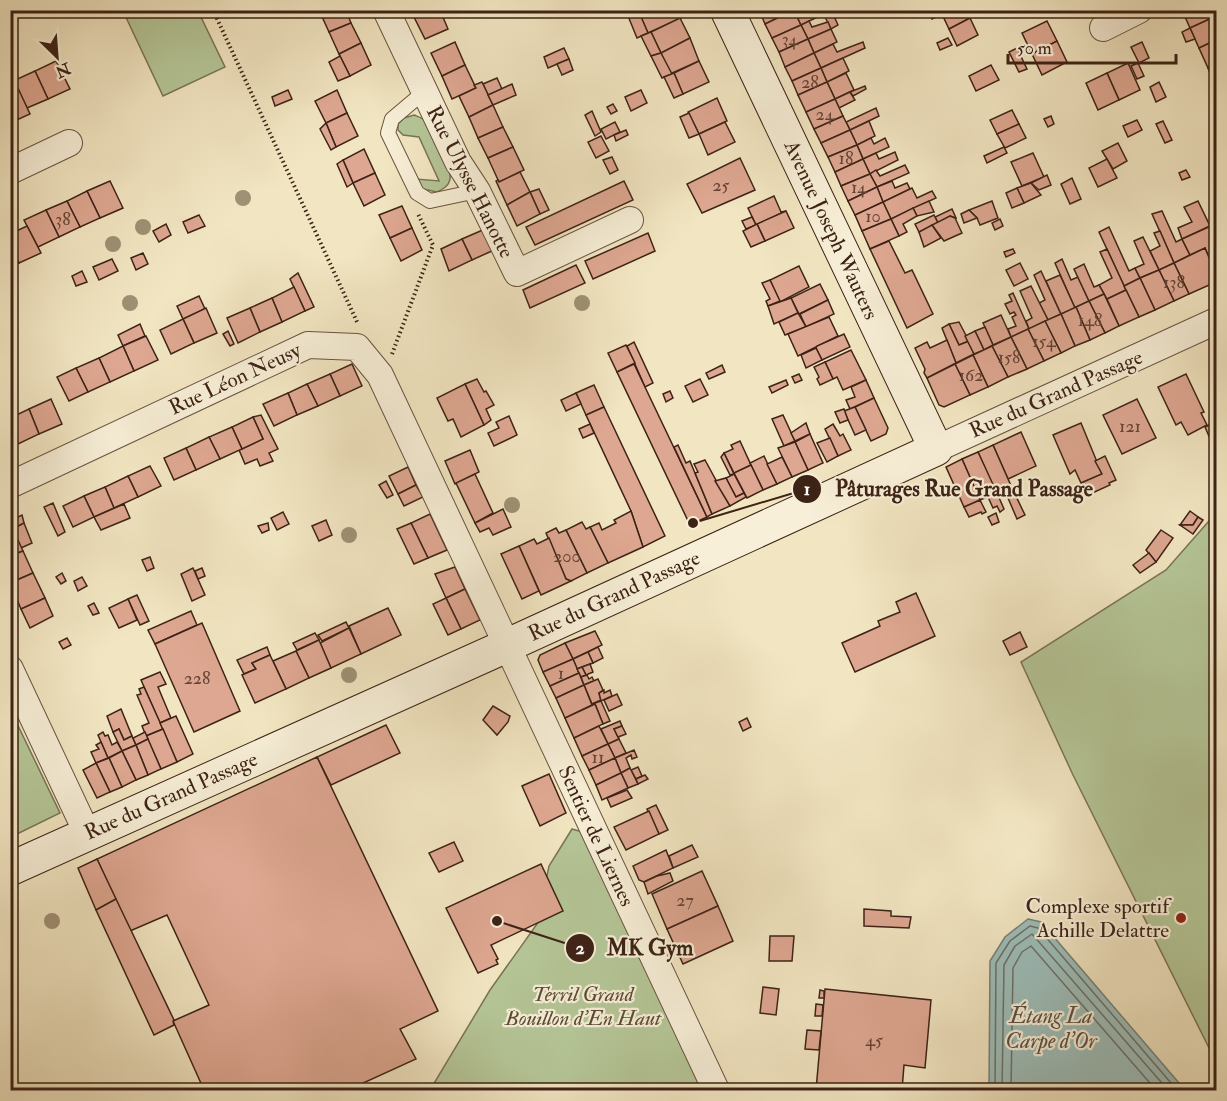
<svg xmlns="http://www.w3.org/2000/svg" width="1227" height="1101" viewBox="0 0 1227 1101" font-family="'IM FELL Double Pica',serif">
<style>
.green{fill:#b5c697;stroke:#797456;stroke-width:1.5}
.water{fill:#9dbeba;stroke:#778078;stroke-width:1.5}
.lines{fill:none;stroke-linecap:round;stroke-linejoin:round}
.shore{stroke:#6d7068;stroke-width:1.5}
.building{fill:#dea791;stroke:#3d2216;stroke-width:1.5}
.lane-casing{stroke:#6a5341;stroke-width:16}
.street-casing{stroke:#6a5341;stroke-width:28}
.secondary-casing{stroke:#3d2216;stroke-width:35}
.path{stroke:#3d2216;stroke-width:4;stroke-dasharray:1.5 3;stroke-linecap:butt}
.lane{stroke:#f7efd7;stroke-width:14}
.street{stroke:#f7efd7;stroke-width:26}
.secondary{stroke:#f7efd7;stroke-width:33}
.tree{fill:#9f9175}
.poi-dot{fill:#8f2418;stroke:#f7efd7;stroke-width:2}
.labels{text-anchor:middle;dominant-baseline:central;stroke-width:4.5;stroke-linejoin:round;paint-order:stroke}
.number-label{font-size:18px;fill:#654335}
.street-label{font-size:21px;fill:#3d2216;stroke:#f7efd7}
.poi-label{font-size:21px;fill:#3d2216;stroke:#f7efd7;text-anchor:end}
.park-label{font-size:21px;font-style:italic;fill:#5b4b36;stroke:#f7efd7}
.water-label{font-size:22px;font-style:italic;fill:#5a5147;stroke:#f7efd7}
.leader{fill:none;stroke:#3d2216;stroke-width:2}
.callout-dot{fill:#3d2216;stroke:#f7efd7;stroke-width:2}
.mark-label{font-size:18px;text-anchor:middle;font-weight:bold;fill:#fff}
.callout-label{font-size:22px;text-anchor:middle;font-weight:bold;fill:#3d2216;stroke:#f7efd7;stroke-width:4.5;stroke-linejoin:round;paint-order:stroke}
</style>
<rect width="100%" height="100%" fill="#f2e6c2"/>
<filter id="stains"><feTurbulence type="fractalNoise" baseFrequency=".00333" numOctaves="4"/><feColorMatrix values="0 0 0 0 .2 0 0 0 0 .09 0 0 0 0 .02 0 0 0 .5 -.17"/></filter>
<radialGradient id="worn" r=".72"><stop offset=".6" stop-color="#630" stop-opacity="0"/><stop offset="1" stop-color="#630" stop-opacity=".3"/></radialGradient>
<g class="green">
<polygon points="123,11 198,11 225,67 163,96"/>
<path d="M414,115C419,117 423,118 426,122C434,130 452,169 450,179C449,186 443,189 437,192L423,189L416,183V179L439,181L419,137L403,135L398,130V124L404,118Z"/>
<polygon points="1216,513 1216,1062 1073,775 1021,662 1166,570"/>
<polygon points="11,711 60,813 11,837 10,837"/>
<polygon points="572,829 596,836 716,1090 430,1090 490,990 537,924 549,866"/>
</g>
<polygon class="water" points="1028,919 1041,922 1185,1090 989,1090 990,961 1005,937"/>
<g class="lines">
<g class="shore">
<polyline points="995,1090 996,963 1010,941 1030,926 1038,928 1177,1090"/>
<polyline points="1002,1090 1004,965 1015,946 1032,934 1168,1090"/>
<polyline points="1011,1090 1013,968 1022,952 1031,946 1156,1090"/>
</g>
</g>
<g class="building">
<polygon points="319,10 346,10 351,23 329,32"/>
<polygon points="411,10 428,10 414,17"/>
<polygon points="428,10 440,10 448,29 425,39 414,17"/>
<polygon points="638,10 678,10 681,18 648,33"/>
<polygon points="759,10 794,10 765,24"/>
<polygon points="794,10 801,25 772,38 765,24"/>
<polygon points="794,10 832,10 801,25"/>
<polygon points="928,10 950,10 932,19"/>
<polygon points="950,10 967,10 970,18 949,29 942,14"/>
<polygon points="1182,10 1211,10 1214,17 1190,28"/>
<polygon points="639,12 648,33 637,38 628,16"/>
<polygon points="833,14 838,25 831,29 825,17"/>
<polygon points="1214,17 1216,22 1216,40 1199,48 1190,28"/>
<polygon points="680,18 690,38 661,53 651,32"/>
<polygon points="970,18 978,35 957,46 949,29"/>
<polygon points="809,21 812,27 828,22 831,29 808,39 801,25"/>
<polygon points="1047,21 1057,41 1032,54 1022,33"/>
<polygon points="351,23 361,43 339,54 329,32"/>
<polygon points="801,25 808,39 779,52 772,38"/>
<polygon points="1190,28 1195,39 1186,42 1182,32"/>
<polygon points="831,29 837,42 814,53 808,39"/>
<polygon points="651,32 661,53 651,56 641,36"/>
<polygon points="690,38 699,61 670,74 661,53"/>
<polygon points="948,38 952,45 940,50 937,43"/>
<polygon points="808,39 814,53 785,67 779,52"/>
<polygon points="1216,40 1216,64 1208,68 1199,48"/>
<polygon points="1057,41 1067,62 1042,75 1032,54"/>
<polygon points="455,42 465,65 442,76 431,53"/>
<polygon points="863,42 865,48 821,68 814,53 833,44 837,52"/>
<polygon points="1142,42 1149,58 1139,63 1131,47"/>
<polygon points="361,43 371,65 350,76 339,54"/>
<polygon points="564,48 569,59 548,68 544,57"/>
<polygon points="1017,48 1027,69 1019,72 1009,52"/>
<polygon points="661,53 672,74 662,78 651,56"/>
<polygon points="814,53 821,68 792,81 785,67"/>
<polygon points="340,56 350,76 338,81 329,62"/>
<polygon points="843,58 849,71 827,82 821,68"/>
<polygon points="569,59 573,70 562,75 557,64"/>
<polygon points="56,61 70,89 48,99 35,71"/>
<polygon points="699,61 709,82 683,94 674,73"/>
<polygon points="1128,63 1140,90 1119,100 1107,73"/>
<polygon points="1138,63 1144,76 1137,79 1131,66"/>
<polygon points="1216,64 1216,88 1208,68"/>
<polygon points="465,65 476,88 452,99 442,76"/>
<polygon points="991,65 999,80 976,91 969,76"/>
<polygon points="821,68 827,82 798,95 792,81"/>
<polygon points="35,71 48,99 27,108 13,81"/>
<polygon points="674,73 683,94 674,98 664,77"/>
<polygon points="846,73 854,90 835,99 827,82"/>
<polygon points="1107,73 1119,100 1098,110 1086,83"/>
<polygon points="497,78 502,89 488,95 483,84"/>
<polygon points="482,82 493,105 469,117 459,96 476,88 474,85"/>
<polygon points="827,82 835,99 806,112 798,95"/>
<polygon points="1159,82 1166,97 1156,102 1150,87"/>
<polygon points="512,84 516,95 493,105 488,95"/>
<polygon points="17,86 30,114 10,123 10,89"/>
<polygon points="865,86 866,89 853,96 850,92"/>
<polygon points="288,90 292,99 275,106 272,97"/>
<polygon points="337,90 347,113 326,123 315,101"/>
<polygon points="641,90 647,103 631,111 625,97"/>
<polygon points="850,92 855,100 839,108 835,99"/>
<polygon points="717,98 727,121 699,134 688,112"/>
<polygon points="835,99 843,116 814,129 806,112"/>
<polygon points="613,104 617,111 611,114 607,107"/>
<polygon points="493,105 503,127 478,138 469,117"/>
<polygon points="876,108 879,116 850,130 846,122"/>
<polygon points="1012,110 1019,124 997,134 990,120"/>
<polygon points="1216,110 1216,118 1214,120 1211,113"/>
<polygon points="592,111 601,132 595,136 585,115"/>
<polygon points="347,113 358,136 336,147 326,123"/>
<polygon points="689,113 699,134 689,138 680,117"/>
<polygon points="843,116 850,130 821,143 814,129"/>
<polygon points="1051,116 1054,124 1048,127 1044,119"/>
<polygon points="1137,120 1142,130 1128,137 1123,126"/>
<polygon points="869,121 875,136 857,145 850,130"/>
<polygon points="1163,121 1172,140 1165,143 1156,124"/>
<polygon points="615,122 620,132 606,139 601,129"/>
<polygon points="725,122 735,142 708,155 699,134"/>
<polygon points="326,123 336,147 331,150 320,129"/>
<polygon points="1019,124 1026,138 1005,148 997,134"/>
<polygon points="503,127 513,147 488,158 478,138"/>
<polygon points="626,130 628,135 616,141 614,135"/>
<polygon points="850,130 857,145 828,157 821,143"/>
<polygon points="601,136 609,151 596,158 588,142"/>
<polygon points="871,138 874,144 885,138 889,147 863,159 857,145"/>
<polygon points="1118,143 1127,161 1113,169 1102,151"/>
<polygon points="857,145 863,159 835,172 828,157"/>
<polygon points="513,147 524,170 499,182 488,158"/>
<polygon points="1004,147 1007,153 987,163 984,156"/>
<polygon points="364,149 375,173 353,183 343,160"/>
<polygon points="895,152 898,160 870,174 863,159 876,153 879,159"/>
<polygon points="1033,153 1044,177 1022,186 1011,162"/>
<polygon points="612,157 618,170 610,174 603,160"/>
<polygon points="740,158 755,190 702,213 687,184"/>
<polygon points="863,159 870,174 841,186 835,172"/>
<polygon points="1107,159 1117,178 1098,187 1089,168"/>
<polygon points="343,160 353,183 347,187 337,164"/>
<polygon points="905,165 909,173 877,187 870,174 876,170 880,176"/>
<polygon points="1186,170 1190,177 1182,180 1179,173"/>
<polygon points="520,172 530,192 507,205 496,181 498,180 499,182"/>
<polygon points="375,173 385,195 364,206 353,183"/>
<polygon points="870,174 877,187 848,201 841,186"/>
<polygon points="1047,175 1051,185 1039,190 1031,183"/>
<polygon points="1072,178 1081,199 1070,204 1061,184"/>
<polygon points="110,181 123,208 100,218 87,191"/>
<polygon points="624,181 633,200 535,245 526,227"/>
<polygon points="892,181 895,188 907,183 910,189 883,202 877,187"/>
<polygon points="1031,183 1041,195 1024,203 1017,188"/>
<polygon points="877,187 883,202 855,215 848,201"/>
<polygon points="912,188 917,198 932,191 936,198 891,219 883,202"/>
<polygon points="1017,188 1024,203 1012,208 1006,193"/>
<polygon points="539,189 549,210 540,214 530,192"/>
<polygon points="87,191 100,218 80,227 67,201"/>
<polygon points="530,192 540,214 517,226 507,205"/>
<polygon points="774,196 781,212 786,211 756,225 748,208"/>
<polygon points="67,201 80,227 59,237 46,210"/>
<polygon points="929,201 934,212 917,216 913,208"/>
<polygon points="992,201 998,218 980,225 977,218 969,210"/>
<polygon points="1198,201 1210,226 1182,239 1178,228 1192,222 1184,207"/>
<polygon points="883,202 891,219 862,231 855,215"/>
<polygon points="402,206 412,228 390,238 379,215"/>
<polygon points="913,208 917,216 903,224 907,232 899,236 891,219"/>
<polygon points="952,209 956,218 950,216 938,223 935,217"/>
<polygon points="46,210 59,237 38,247 24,220"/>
<polygon points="969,210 977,218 964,223 961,214"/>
<polygon points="786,211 794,228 765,241 757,224"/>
<polygon points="1162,211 1176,242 1182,239 1190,255 1174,263 1152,214"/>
<polygon points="199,215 205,226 188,233 183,222"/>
<polygon points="934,215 938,223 919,232 915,224"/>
<polygon points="950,216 955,218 962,233 944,241 932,225"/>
<polygon points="752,217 756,225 746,229 742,221"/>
<polygon points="891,219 899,236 870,249 862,231"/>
<polygon points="1000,219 1003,226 995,230 992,223"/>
<polygon points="166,224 171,235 159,242 153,231"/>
<polygon points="757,224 765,241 751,247 743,231"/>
<polygon points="932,225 941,238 924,247 919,232"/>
<polygon points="1213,225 1216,234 1216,274 1205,248 1190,255 1182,239"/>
<polygon points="27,226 41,253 19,263 10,246 10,234"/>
<polygon points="1109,227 1129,271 1135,268 1140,278 1124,286 1099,232"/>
<polygon points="412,228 422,250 401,261 390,238"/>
<polygon points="485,229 494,250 472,260 462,239"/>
<polygon points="1160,231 1174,263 1159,270 1150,251 1160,246 1154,233"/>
<polygon points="648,233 655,251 593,279 585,261"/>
<polygon points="1143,237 1159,270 1140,278 1135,268 1144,264 1134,241"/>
<polygon points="462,239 472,260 449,271 441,249"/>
<polygon points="889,241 905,273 912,270 933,314 907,328 870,249"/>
<polygon points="10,246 19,263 10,267"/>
<polygon points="1205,248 1216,274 1216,282 1189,294 1174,263"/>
<polygon points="1013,249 1015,253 1006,257 1004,252"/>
<polygon points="1107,249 1126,290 1107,299 1099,285 1112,278 1100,252"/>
<polygon points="143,253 148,264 136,270 131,258"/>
<polygon points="112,259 118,271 99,280 93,267"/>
<polygon points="1062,259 1071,280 1078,277 1089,301 1075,308 1055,263"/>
<polygon points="1020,263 1028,279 1014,286 1006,270"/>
<polygon points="1174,263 1189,294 1174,301 1159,270"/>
<polygon points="1084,264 1094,287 1099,285 1104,294 1089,301 1074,269"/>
<polygon points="576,265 585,283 530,308 523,290"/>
<polygon points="799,266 809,287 780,302 770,280"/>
<polygon points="1159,270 1174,301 1155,310 1140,278"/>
<polygon points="82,271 87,282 76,286 72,276"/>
<polygon points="1041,271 1061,314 1048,320 1039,303 1045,300 1034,275"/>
<polygon points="298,273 314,307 305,311 290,279"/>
<polygon points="1060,275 1075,308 1061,314 1046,281"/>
<polygon points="1140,278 1155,310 1139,317 1124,286"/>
<polygon points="770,280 780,301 768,306 766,301 770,299 762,283"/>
<polygon points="820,284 828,300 799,314 791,298"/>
<polygon points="1031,286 1048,320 1029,329 1026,321 1032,318 1020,291"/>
<polygon points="294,287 305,311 282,322 272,298"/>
<polygon points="1126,290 1139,317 1119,326 1107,299"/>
<polygon points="1013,293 1029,329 1011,337 1008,329 1016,326 1012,317 1016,315 1014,312 1010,314 1005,304 1012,301 1009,295"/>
<polygon points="1104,294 1119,326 1105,333 1089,301"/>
<polygon points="199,296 205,309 183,319 177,306"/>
<polygon points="272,298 282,322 260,332 250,308"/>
<polygon points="791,298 798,313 774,324 768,306"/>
<polygon points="828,300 834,314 806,327 800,314"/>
<polygon points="1089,301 1105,333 1090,340 1076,307"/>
<polygon points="1076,307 1090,340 1075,346 1061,314"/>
<polygon points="206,308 217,333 194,343 183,319"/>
<polygon points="250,308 260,332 238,343 227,318"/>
<polygon points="798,313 806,327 785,335 779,322"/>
<polygon points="1061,314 1075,346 1061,353 1045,321"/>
<polygon points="1001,315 1011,337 993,345 983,323"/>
<polygon points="829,317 838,336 798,356 788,334"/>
<polygon points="183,319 194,343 171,354 160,330"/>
<polygon points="1045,321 1061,353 1044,361 1028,329"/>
<polygon points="959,322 969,341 959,345 949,324"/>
<polygon points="140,324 145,336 123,346 118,335"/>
<polygon points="949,324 959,345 969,341 974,354 956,363 942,328"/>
<polygon points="985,327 993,345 984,350 975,331"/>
<polygon points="1028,329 1044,361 1027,369 1011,337"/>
<polygon points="228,331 234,344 230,346 223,334"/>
<polygon points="975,331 984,350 974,354 965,336"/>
<polygon points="844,334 850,347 822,360 816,348 817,346"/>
<polygon points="146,336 158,360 134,371 123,346"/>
<polygon points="1011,337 1027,369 1008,377 992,346"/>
<polygon points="947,340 956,363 927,378 924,373 925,369 915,348 927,342 930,348"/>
<polygon points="634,342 653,383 645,387 627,346"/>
<polygon points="626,345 635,363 617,372 608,353"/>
<polygon points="123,346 134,371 110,382 99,358"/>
<polygon points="992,346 1008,377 988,387 973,355"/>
<polygon points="816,348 822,360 806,368 801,355"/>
<polygon points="851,350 866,380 843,390 837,377 833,379 825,362"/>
<polygon points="973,355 988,387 970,395 955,364"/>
<polygon points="99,358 110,382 88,392 76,368"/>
<polygon points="825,362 833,379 820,385 817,379 819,377 814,367"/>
<polygon points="352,364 362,386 340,396 330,374"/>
<polygon points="634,364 707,517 690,525 617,372"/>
<polygon points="955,364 970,395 944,407 939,405 927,378"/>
<polygon points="722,365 725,372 709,379 706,373"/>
<polygon points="76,368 88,392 69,401 57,377"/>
<polygon points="330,374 340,396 318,406 307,384"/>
<polygon points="799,374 802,380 795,383 792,377"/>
<polygon points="1186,374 1204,412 1201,413 1207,425 1188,435 1181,422 1176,425 1158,387"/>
<polygon points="477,379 484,392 486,391 494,405 486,409 491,420 484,425 465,384"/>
<polygon points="700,379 708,395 693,402 685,386"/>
<polygon points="786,380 788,385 772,393 769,387"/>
<polygon points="866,380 874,398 850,409 846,400 855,397 851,387"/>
<polygon points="307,384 318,406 297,415 288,393"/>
<polygon points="465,384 484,425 461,437 453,419 448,421 437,398"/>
<polygon points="594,385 604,407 586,415 576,393"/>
<polygon points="670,391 673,398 666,402 663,394"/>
<polygon points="288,393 297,415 274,426 263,404"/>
<polygon points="576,393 581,404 566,411 561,400"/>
<polygon points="874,398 888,428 886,434 871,441 855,407"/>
<polygon points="51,399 62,424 39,434 29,409"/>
<polygon points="1137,399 1156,438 1122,454 1103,415"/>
<polygon points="604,407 665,536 643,547 631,511 586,415"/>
<polygon points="855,407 866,430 855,435 844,411"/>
<polygon points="29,409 39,434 18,444 10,425 10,418"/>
<polygon points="844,409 848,420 840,423 835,412"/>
<polygon points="261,415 278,449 269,453 273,461 260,466 257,459 245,464 239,450 263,439 253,417"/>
<polygon points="783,415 795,441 784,446 772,419"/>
<polygon points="509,416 517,435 494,446 488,433 499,428 496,422"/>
<polygon points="253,417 263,439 242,449 232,427"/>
<polygon points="1216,422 1216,439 1211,441 1205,427"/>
<polygon points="806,423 810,434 795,441 791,433"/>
<polygon points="1081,423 1102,474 1081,483 1075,470 1070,474 1053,435"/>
<polygon points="590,424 594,433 583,438 579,429"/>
<polygon points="833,424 840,436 843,434 851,450 838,456 825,429"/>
<polygon points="10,425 16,437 10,440"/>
<polygon points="232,427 242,449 220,459 209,437"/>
<polygon points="1021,432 1036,466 1008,479 993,445"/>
<polygon points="810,434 823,463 808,470 795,442"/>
<polygon points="209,437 220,459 196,470 186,448"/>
<polygon points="830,438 838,456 827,462 817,443"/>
<polygon points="740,441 751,465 734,473 735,475 724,453 733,449 731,445"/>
<polygon points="795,442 808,470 792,477 778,448"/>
<polygon points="678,445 686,463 690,461 712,514 707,517 674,447"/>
<polygon points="993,445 1012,488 997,495 978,452"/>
<polygon points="186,448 196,470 174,480 164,458"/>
<polygon points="470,450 479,472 455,484 445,461"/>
<polygon points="978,452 997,493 980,500 962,459"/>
<polygon points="724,453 734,474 730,475 721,457"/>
<polygon points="764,456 777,484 763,490 750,463"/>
<polygon points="1105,456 1116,480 1109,483 1110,485 1088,495 1081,483 1102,474 1095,461"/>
<polygon points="782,457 792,477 777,484 767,464"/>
<polygon points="962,459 980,500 964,507 946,467"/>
<polygon points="705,460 730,506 712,514 695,473 698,472 694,464"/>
<polygon points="751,465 763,490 747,498 734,473"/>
<polygon points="150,466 161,486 138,497 128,476"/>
<polygon points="408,467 416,485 398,494 389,476"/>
<polygon points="475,474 493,513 475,523 456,483"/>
<polygon points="734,474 744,493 736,497 726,478"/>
<polygon points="128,476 138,497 114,508 105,487"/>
<polygon points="726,478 736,497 744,493 746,497 730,506 715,481"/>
<polygon points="386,481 393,495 387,498 379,485"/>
<polygon points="416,485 423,497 404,506 398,494"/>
<polygon points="105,487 114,508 94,517 84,496"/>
<polygon points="1012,488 1025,515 1017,519 1005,491"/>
<polygon points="997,493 1004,509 1000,512 997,506 993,508 988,497"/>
<polygon points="84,496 94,517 73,527 63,506"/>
<polygon points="980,500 986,512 982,514 981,512 969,517 964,507"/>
<polygon points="53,503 65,532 58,536 44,507"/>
<polygon points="124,504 130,518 101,530 94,517"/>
<polygon points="503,509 511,527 493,535 489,528 480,532 475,523"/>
<polygon points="631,511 643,547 608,563 590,527 599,523 602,530 616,523 614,520"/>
<polygon points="1190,511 1198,517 1193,525 1180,525"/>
<polygon points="283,512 289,524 277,530 271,518"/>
<polygon points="996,513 999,522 992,525 988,517"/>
<polygon points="430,514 447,550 428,558 411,523"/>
<polygon points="22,515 24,523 10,530 10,521"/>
<polygon points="1198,517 1203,520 1193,534 1180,525 1193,525"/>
<polygon points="326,520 332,535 319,541 312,526"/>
<polygon points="582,522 586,529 590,527 608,563 587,573 566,530"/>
<polygon points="24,523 32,543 21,548 13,529"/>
<polygon points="268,523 269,530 262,533 258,526"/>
<polygon points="411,523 428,558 414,564 397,529"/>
<polygon points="556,528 559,533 566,530 587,573 571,581 566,579 546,533"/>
<polygon points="13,529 23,551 10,556 10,530"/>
<polygon points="1161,530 1173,538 1156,562 1146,550"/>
<polygon points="549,538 566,579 571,581 541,595 519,546 534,539 537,544"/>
<polygon points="519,546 539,591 522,599 501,554"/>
<polygon points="23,551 33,573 10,583 10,556"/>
<polygon points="1149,553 1156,562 1140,573 1133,565"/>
<polygon points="150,557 154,568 147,571 142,560"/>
<polygon points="455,567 465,589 446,598 435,574"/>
<polygon points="193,568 205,595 192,601 181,574"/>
<polygon points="202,568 205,576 198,579 195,571"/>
<polygon points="33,573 45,598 21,609 10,583"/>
<polygon points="62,573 66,581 61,584 56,577"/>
<polygon points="82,577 87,586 78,591 74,581"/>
<polygon points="465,589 480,620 461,629 446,598"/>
<polygon points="916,593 935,636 855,672 842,643 880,626 878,621 900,612 896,602"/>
<polygon points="137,595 149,621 140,625 128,599"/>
<polygon points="45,598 53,616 30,628 21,609"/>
<polygon points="446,598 461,629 448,635 433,604"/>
<polygon points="128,599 137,620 119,628 109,608"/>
<polygon points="94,603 99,613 93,615 88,606"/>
<polygon points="388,608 401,635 361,654 349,626"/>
<polygon points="191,611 197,625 155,644 148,630"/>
<polygon points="346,622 349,628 322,641 318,635"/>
<polygon points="202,623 240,711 194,732 155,644"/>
<polygon points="349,628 361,654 331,668 320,643"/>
<polygon points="595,631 602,645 573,659 565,643"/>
<polygon points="1020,632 1027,647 1010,655 1003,641"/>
<polygon points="315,633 319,640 297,650 293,643"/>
<polygon points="67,638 71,645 63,649 59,642"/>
<polygon points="319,640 331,668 309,678 296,651"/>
<polygon points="565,643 573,659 543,672 538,660 540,655"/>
<polygon points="267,647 270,655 252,663 256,669 244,674 237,660"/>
<polygon points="598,647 603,658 593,663 588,652"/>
<polygon points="296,651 309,678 286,689 273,661"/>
<polygon points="588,652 593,663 577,669 573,659"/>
<polygon points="270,655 286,689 255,703 242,675 256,669 252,663"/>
<polygon points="573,659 579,673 550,686 543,672"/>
<polygon points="590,664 593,672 586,675 582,667"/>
<polygon points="582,667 586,675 581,677 577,669"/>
<polygon points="160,672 166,684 158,687 171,718 160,723 141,680"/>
<polygon points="579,673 584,685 556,698 550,686"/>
<polygon points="587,675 589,679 592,677 594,681 584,685 581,677"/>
<polygon points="598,679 603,690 599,693 601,700 592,704 584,685"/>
<polygon points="584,685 592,705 565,718 556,698"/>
<polygon points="144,687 163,729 146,736 142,726 149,723 137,695 141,694 139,689"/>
<polygon points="604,690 604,693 610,690 612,696 601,701 599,693"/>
<polygon points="617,694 622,705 609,711 604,700"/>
<polygon points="601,701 610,721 603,724 595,704 592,704"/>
<polygon points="595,704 603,724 574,738 565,718"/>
<polygon points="493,706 510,716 508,722 497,735 483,720"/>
<polygon points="121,709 132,736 124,740 119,729 113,732 107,716"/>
<polygon points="176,716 193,754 177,762 160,723"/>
<polygon points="747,718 751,727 743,731 739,722"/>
<polygon points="620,721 622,726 614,729 619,739 608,744 601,729"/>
<polygon points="386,725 400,753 331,785 317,757"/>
<polygon points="599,726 608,744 582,756 574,738"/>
<polygon points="622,726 626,734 618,737 614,729"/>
<polygon points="119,729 124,740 132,736 136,745 122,751 113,732"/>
<polygon points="163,729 177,762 161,769 146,736"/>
<polygon points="103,732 105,736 108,735 112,745 117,742 122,751 108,758 98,735"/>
<polygon points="145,732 148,739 136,745 133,738"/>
<polygon points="148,739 161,769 148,775 136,745"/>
<polygon points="619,739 626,753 615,758 608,744"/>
<polygon points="101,742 108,758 96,763 91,752 99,749 96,745"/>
<polygon points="608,744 615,758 589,770 582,756"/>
<polygon points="136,745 148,775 136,780 122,751"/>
<polygon points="634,750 637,757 632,759 631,755 626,758 630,768 621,773 615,758"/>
<polygon points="122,751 136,780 122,787 109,758"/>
<polygon points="317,757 438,1011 400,1029 416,1059 348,1090 204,1090 173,1021 209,1005 167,915 130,931 97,859"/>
<polygon points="109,758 122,787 110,792 96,763"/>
<polygon points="615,758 621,773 596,785 589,770"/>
<polygon points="96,763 110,792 97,798 83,770"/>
<polygon points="638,767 642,776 636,779 631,770"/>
<polygon points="630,768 638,784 628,788 621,773"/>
<polygon points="621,773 628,788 602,800 596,785"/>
<polygon points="549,774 566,813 540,826 522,786"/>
<polygon points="645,775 648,779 638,784 636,779"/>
<polygon points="627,790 632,798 611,807 607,798"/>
<polygon points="656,805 668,830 659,834 647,809"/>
<polygon points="649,811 659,834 626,850 614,827"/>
<polygon points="454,842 463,861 439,872 429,853"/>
<polygon points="692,845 698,857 673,868 669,856"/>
<polygon points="666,850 673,868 644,882 639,880 633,866"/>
<polygon points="97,859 116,899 96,910 78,868"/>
<polygon points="541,864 563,911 491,945 498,959 496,960 498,964 478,973 446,908"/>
<polygon points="702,871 718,906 667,929 652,894"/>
<polygon points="670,873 673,881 648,894 644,882 657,876"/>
<polygon points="116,899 174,1020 173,1021 174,1025 154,1035 96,910"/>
<polygon points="718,906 733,941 683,964 667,929"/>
<polygon points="864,909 891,911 891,916 911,917 909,928 864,926"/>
<polygon points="770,936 794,936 792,961 769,961"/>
<polygon points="763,987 779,989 776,1015 760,1013"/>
<polygon points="825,989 931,1000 925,1068 904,1065 902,1090 816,1090"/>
<polygon points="820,990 824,991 824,998 819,998"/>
<polygon points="816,1004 823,1005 822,1016 815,1016"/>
<polygon points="807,1030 821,1031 819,1050 805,1049"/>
</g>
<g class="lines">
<defs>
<polyline id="lane" points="424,92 392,119 388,133 417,193 430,201 477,191"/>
<g id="street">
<polyline points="386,10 458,162 477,191 517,273 630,220"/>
<polyline points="1103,28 1139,10"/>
<polyline points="10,171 69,143"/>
<polyline points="936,449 1216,321"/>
<polyline points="10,485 308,345 357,347 380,375 716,1090"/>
<polyline points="10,669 87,833"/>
</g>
<polyline id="secondary" points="10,869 506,646 936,449 727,10"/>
</defs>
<use href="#lane" class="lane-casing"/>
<use href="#street" class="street-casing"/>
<use href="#secondary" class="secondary-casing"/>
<g class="path">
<polyline points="213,10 358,324"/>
<polyline points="10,13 15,10"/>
<polyline points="392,354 433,245 418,214"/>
</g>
<use href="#lane" class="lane"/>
<use href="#street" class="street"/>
<use href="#secondary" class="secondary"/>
</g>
<g class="tree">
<circle cx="243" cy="198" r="8"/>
<circle cx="143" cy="227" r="8"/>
<circle cx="113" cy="244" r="8"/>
<circle cx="130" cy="303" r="8"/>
<circle cx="582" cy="303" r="8"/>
<circle cx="512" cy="505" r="8"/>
<circle cx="349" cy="535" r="8"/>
<circle cx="349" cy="675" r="8"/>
<circle cx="52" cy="921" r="8"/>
</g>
<circle class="poi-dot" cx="1181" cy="918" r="6"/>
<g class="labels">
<g class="number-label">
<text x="790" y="39">34</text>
<text x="810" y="82">28</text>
<text x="825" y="114">24</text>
<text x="846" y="158">18</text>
<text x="721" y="185">25</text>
<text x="859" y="187">14</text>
<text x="873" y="216">10</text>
<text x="63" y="219">38</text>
<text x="1174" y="282">138</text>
<text x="1090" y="320">148</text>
<text x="1044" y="341">154</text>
<text x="1009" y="357">158</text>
<text x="971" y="375">162</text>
<text x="1130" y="426">121</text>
<text x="567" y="556">200</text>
<text x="561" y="673">1</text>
<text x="197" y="678">228</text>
<text x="598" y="757">11</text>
<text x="685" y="900">27</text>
<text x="874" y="1040">45</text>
</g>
<g class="street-label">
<text transform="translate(470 182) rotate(63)">Rue Ulysse Hanotte</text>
<text transform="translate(831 230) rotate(65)">Avenue Joseph Wauters</text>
<text transform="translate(235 379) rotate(-25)">Rue Léon Neusy</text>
<text transform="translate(1056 394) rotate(-24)">Rue du Grand Passage</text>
<text transform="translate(614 596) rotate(-25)">Rue du Grand Passage</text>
<text transform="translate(171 796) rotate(-24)">Rue du Grand Passage</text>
<text transform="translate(596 836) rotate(65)">Sentier de Liernes</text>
</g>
<g class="poi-label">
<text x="1169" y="906">Complexe sportif<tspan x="1169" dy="24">Achille Delattre</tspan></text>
</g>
<g class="park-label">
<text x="583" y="994">Terril Grand<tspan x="583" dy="24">Bouillon d'En Haut</tspan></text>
</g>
<g class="water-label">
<text x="1051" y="1016">Étang La<tspan x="1051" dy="25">Carpe d'Or</tspan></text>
</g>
</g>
<path class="leader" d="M693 523L807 489M497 921L580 948"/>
<g class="callout-dot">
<circle cx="693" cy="523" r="6"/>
<circle cx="497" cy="921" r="6"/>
<circle cx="807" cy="489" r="15"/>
<circle cx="580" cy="948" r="15"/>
</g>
<g class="mark-label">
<text x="807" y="495">1</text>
<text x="580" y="954">2</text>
</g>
<g class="callout-label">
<text x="964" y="496">Pâturages Rue Grand Passage</text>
<text x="650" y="955">MK Gym</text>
</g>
<rect width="1227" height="1101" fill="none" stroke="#f2e6c2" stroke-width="36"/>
<rect x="12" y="12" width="1203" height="1077" fill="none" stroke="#3d2216" stroke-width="3"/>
<rect x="18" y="18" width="1191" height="1065" fill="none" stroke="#3d2216" stroke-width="1.5"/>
<g transform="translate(57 57) rotate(155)" stroke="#f7efd7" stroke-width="4.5" paint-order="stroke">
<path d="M0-4.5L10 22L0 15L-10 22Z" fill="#3d2216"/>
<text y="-9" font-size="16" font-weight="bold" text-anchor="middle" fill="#3d2216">N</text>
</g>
<path d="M1008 54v9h168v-9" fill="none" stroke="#3d2216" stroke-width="3"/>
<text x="1017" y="54" font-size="18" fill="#3d2216" stroke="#f7efd7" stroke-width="4.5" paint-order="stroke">50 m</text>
<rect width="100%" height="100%" filter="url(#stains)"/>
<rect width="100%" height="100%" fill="url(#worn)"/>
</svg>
